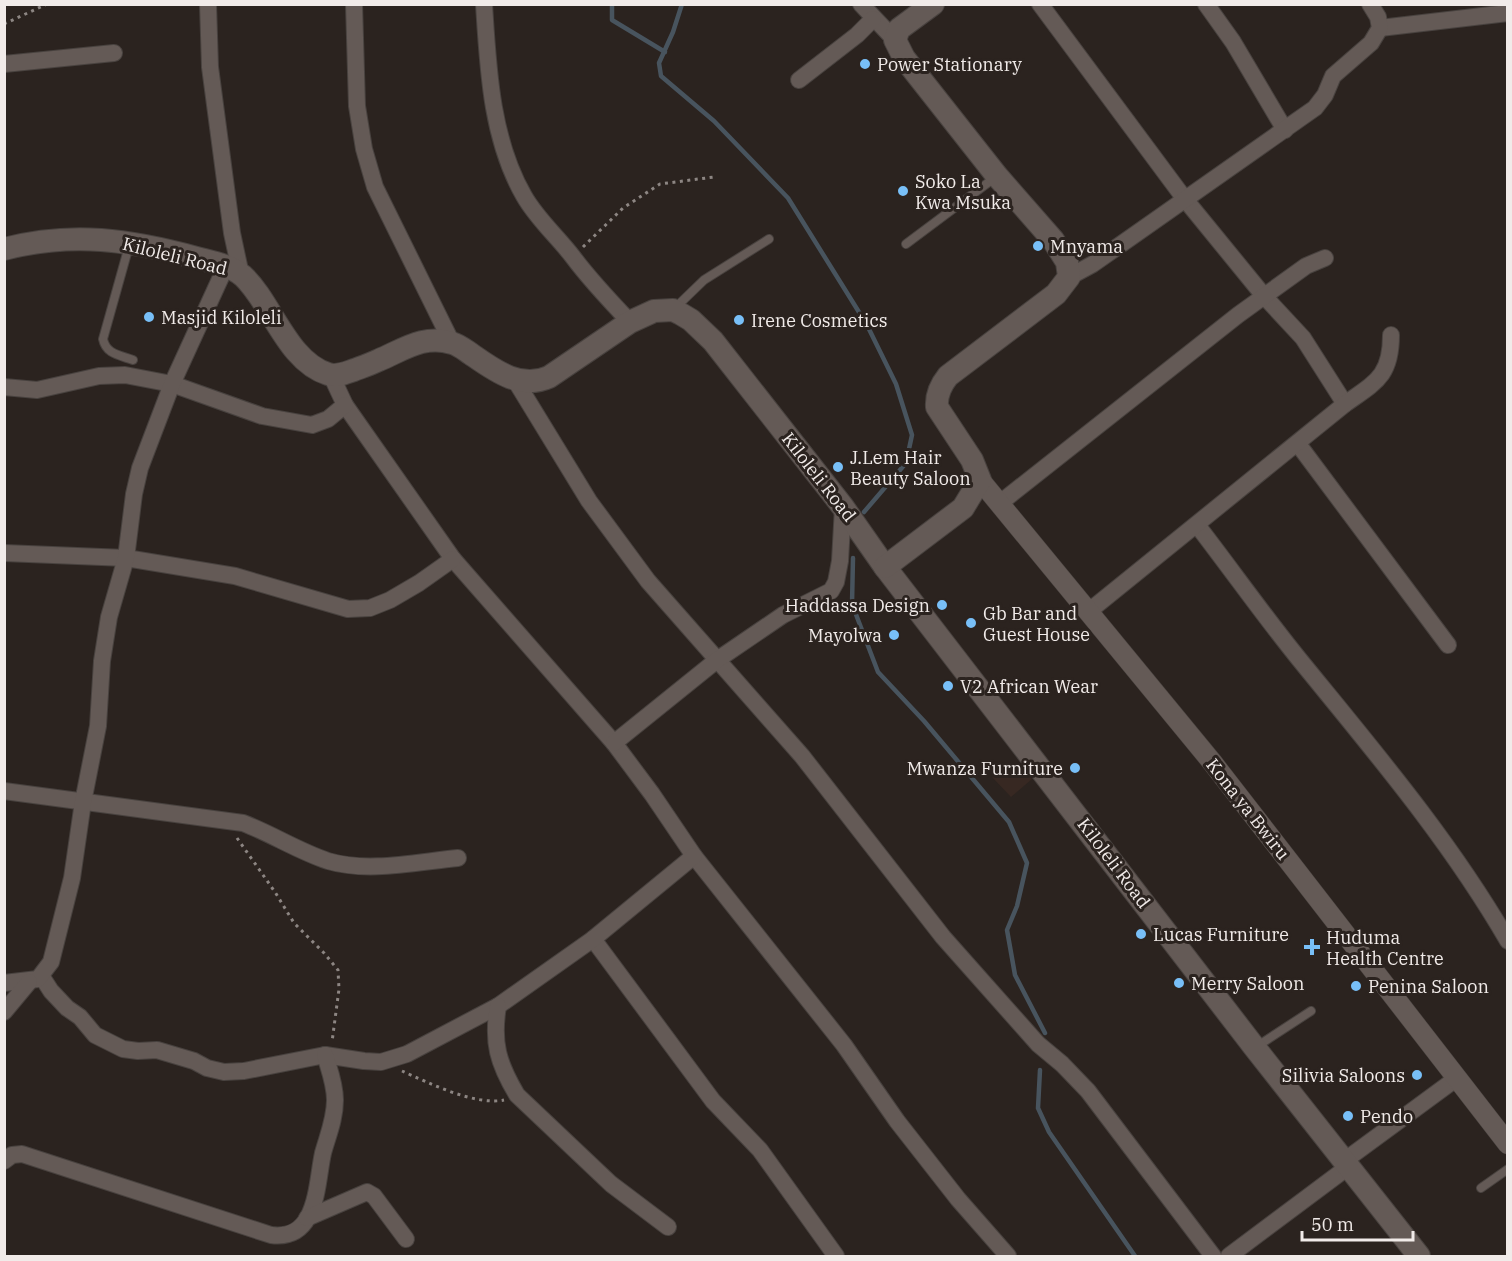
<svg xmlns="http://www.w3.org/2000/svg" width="1512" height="1261" viewBox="0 0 1512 1261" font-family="'IBM Plex Serif',serif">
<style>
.built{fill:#372822}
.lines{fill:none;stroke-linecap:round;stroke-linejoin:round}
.stream{stroke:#48545e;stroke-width:4.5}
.service-casing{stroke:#48423f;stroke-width:10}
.minor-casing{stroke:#48423f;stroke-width:18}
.tertiary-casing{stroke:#48423f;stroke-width:21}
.secondary-casing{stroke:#48423f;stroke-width:24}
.path{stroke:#8d8683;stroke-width:3;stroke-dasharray:3 4.5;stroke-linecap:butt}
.service{stroke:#645a56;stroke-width:8}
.minor{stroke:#645a56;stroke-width:16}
.tertiary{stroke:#645a56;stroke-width:20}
.secondary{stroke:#645a56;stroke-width:22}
.poi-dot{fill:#78bff7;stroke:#2b231f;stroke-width:2}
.labels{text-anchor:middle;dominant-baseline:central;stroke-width:6;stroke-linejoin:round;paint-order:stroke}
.poi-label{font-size:18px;fill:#f1ebe9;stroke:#2b231f;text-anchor:start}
.street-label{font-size:18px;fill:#f1ebe9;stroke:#2b231f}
</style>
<rect width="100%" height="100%" fill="#2b231f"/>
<polygon class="built" points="1021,767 1032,779 1011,797 992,777 1002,768 1010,778"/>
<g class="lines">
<g class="stream">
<polyline points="612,4 612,20 665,52"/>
<polyline points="682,4 673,32 659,63 661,76 714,121 788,198 867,325 896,384 912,435 906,463 864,512"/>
<polyline points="853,558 852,604 878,672 924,721 1009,822 1027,863 1017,906 1007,930 1015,975 1045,1033"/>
<polyline points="1040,1070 1038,1108 1049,1132 1135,1256"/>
</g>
<defs>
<g id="service">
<polyline points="906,244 997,176"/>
<path d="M129,246L103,339C106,354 119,355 133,360"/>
<polyline points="675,308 704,280 769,239"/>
<polyline points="1256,1047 1311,1011"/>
<polyline points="1481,1188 1508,1169"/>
</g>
<g id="minor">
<polyline points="208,4 210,67 232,233 241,275"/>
<polyline points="354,4 357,106 364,149 375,187 452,343"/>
<path d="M484,4C488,68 491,139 524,196C537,219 557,236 573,257C590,280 610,301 630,322"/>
<polyline points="861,4 895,40"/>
<polyline points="1040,4 1184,198 1264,296 1303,338 1345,404"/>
<polyline points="1206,4 1233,42 1285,130"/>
<polyline points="1380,28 1508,13"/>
<polyline points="4,64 114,53"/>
<polyline points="799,80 857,35 873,19"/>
<polyline points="1069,277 1093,264 1315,108 1325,95 1333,76 1371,43 1380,28 1378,17 1370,4"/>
<polyline points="331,375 345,405 453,559 614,743 652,794 694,856 844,1045 897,1121 958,1199 1008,1256"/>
<polyline points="515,380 589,501 648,581 802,756 943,937 1038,1044 1062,1064 1088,1091 1213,1256"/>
<polyline points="4,387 37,390 99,376 125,375 172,384 262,416 312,425 328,419 345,405"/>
<polyline points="1298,444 1448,645"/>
<polyline points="1000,503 1238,315 1306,266 1325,258"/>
<path d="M1197,525C1231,569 1264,616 1299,659C1373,750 1449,839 1508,941"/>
<polyline points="4,553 126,558 235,576 348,609 370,608 390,600 419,583 453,559"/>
<path d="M1088,612L1345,404C1376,382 1391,376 1391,335"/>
<polyline points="614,743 717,660 783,615 831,591 836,582 840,561 843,507"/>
<path d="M4,791L243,823C272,834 298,851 328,861C368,873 416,862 458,858"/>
<polyline points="593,939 713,1101 760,1150 836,1256"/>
<polyline points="42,977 51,991 67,1008 80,1017 95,1035 123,1049 138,1051 157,1050 194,1061 207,1068 224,1072 244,1071 325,1055 364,1061 381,1062 407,1054 498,1006 593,939 694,856"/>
<polyline points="4,983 38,979 51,962 72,878 83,802 98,726 102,661 109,617 126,558 134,494 140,468 172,384 226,266"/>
<path d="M498,1006C492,1043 498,1063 517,1095L611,1184L668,1227"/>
<polyline points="4,1012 29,982"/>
<path d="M4,1161L12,1155L22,1154L271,1235C318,1241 316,1185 323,1153C328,1135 335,1119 335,1100C335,1084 329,1069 325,1055"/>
<polyline points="1344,1161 1457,1078"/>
<polyline points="307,1218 367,1192 374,1196 406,1239"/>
<polyline points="1229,1256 1348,1167"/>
</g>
<polyline id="tertiary" points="980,480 1212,762 1508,1144"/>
<g id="secondary">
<path d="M4,249C73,231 130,240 197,258C212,262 230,265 243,276C272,303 287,361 328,374C337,377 345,373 354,370C362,367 371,364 379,360C403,350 424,334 452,343C459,345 465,350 471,354C494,370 520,390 549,377L630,322L654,311L673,310L681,314L691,320L713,341L843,507L885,567L1255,1048L1419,1256"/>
<path d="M885,567L963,508L980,480L972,460L937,407C936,395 940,386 948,376L1056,294L1069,277L1067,262L1053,240L997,176L904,58L895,40L899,29L933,4"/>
</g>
</defs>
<use href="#service" class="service-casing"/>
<use href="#minor" class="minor-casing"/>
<use href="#tertiary" class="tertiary-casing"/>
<use href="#secondary" class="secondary-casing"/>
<g class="path">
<polyline points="4,24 47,4"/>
<polyline points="583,247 623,208 660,184 714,177"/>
<polyline points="237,838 275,892 294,923 324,953 338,970 339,989 332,1042"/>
<path d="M402,1071C429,1083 475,1106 504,1100"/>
</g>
<use href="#service" class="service"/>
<use href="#minor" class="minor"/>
<use href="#tertiary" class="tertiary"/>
<use href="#secondary" class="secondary"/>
</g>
<g class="poi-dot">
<circle cx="865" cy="64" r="6"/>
<circle cx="903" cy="191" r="6"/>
<circle cx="1038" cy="246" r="6"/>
<circle cx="149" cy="317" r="6"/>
<circle cx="739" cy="320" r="6"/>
<circle cx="838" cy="467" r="6"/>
<circle cx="942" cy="605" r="6"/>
<circle cx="971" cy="623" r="6"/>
<circle cx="894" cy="635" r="6"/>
<circle cx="948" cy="686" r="6"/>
<circle cx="1075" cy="768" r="6"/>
<circle cx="1141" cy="934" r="6"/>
<path d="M1309 938h6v6h6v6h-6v6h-6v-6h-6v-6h6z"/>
<circle cx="1179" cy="983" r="6"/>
<circle cx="1356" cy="986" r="6"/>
<circle cx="1417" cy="1075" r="6"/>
<circle cx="1348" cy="1116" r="6"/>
</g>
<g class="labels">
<g class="poi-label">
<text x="877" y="64">Power Stationary</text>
<text x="915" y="181">Soko La<tspan x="915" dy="21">Kwa Msuka</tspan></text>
<text x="1050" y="246">Mnyama</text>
<text x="161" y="317">Masjid Kiloleli</text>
<text x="751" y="320">Irene Cosmetics</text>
<text x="850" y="457">J.Lem Hair<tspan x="850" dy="21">Beauty Saloon</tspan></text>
<text x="930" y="605" text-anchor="end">Haddassa Design</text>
<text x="983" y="613">Gb Bar and<tspan x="983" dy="21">Guest House</tspan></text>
<text x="882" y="635" text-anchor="end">Mayolwa</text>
<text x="960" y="686">V2 African Wear</text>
<text x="1063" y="768" text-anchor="end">Mwanza Furniture</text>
<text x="1153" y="934">Lucas Furniture</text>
<text x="1326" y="937">Huduma<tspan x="1326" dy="21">Health Centre</tspan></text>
<text x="1191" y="983">Merry Saloon</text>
<text x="1368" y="986">Penina Saloon</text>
<text x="1405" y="1075" text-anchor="end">Silivia Saloons</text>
<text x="1360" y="1116">Pendo</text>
</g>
<g class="street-label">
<text transform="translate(175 256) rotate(14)">Kiloleli Road</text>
<text transform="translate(819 477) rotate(52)">Kiloleli Road</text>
<text transform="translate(1248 809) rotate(52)">Kona ya Bwiru</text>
<text transform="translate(1114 863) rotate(53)">Kiloleli Road</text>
</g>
</g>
<rect width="1512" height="1261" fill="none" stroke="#f1ebe9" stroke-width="12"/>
<path d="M1302 1231v9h111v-9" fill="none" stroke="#f1ebe9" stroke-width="3"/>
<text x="1311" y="1231" font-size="18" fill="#f1ebe9" stroke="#2b231f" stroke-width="4.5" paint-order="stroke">50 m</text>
</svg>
